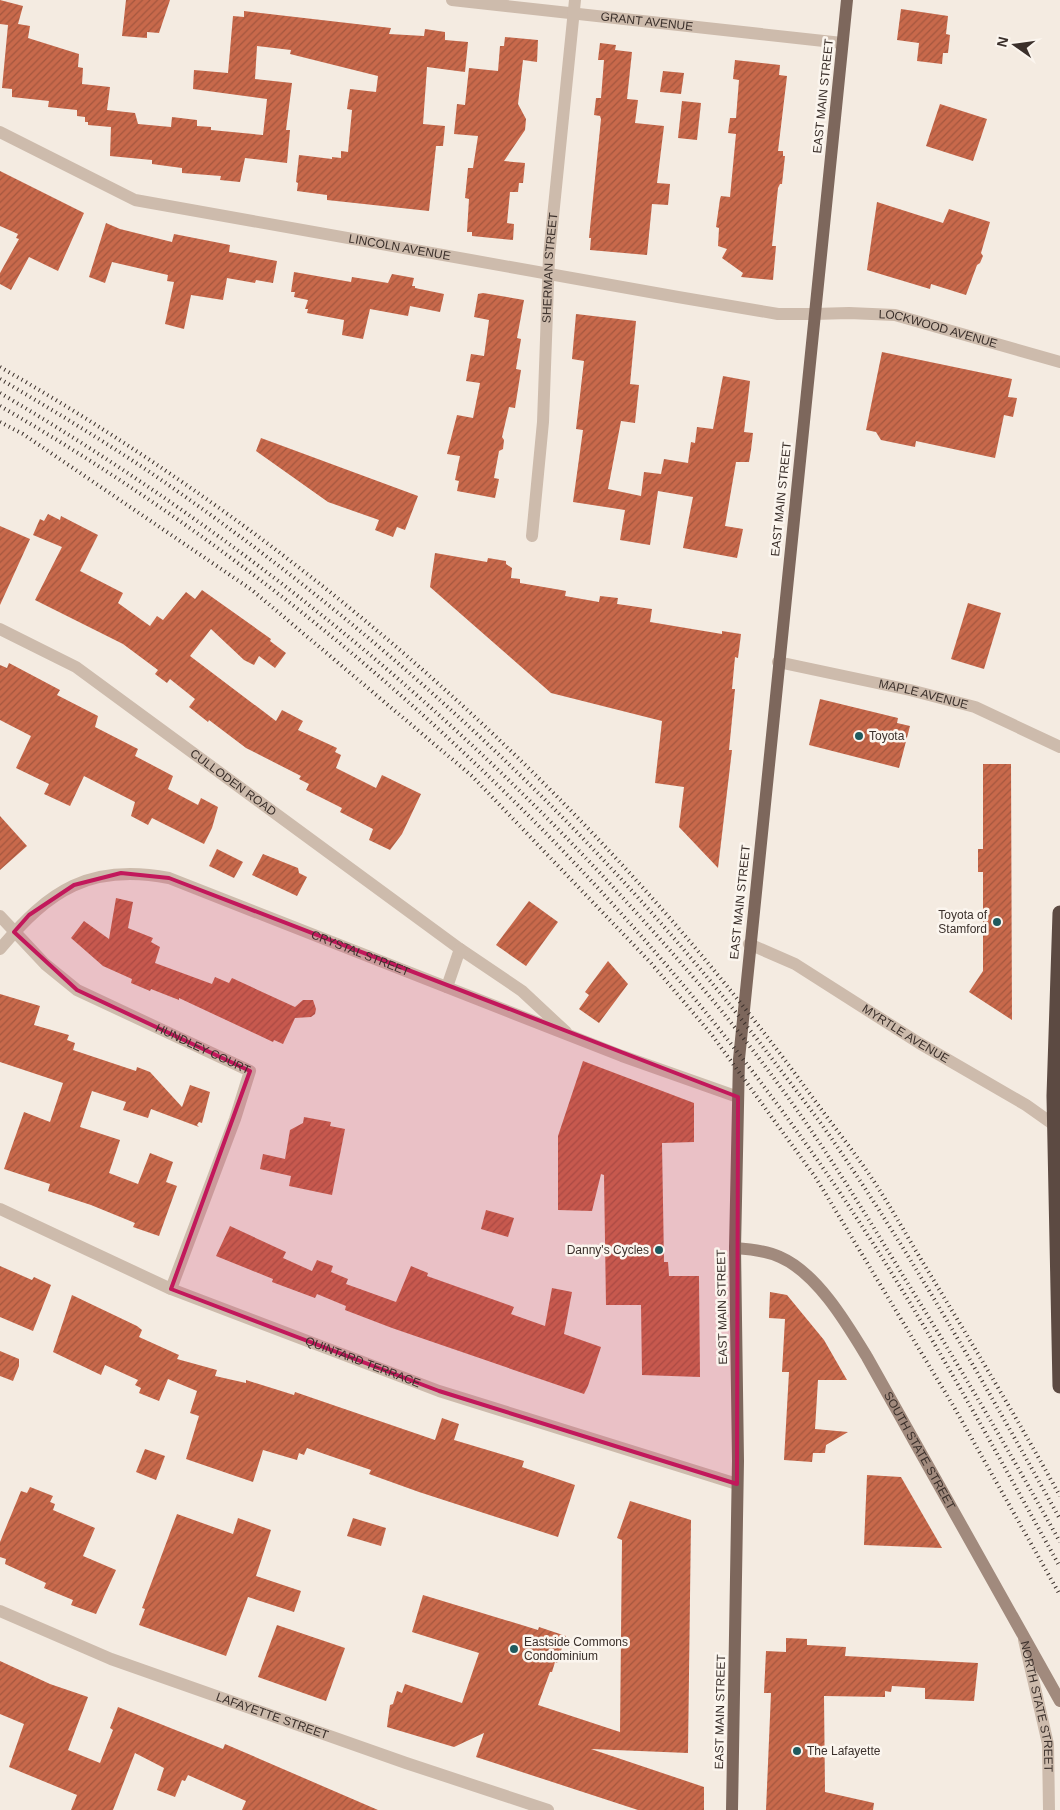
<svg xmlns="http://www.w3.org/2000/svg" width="1060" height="1810" viewBox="0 0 1060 1810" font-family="Helvetica,sans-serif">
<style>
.building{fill:url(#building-hatch)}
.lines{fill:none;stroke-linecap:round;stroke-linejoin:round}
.minor{stroke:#cdbbac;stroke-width:12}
.tertiary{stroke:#cdbbac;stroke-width:12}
.secondary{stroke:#a18a7d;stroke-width:12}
.primary{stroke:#7d675c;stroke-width:12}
.motorway{stroke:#5c4a42;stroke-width:15}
.rail{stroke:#3b302b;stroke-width:4;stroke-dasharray:1 4;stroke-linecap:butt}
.marked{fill:#c2185b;fill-opacity:0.2;stroke:#c2185b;stroke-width:4;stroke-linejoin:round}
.poi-dot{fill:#1f5a5e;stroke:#fbf5ee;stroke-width:2}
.labels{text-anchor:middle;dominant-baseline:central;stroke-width:5;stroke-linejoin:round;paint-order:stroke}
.street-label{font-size:12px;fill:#3b302b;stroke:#fbf5ee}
.poi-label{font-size:12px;fill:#3b302b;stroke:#fbf5ee;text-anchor:start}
</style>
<defs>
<pattern id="building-hatch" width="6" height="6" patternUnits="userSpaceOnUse" patternTransform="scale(1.25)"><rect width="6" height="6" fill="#c8694b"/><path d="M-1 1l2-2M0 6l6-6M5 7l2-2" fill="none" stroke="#a4573f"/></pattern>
</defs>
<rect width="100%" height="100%" fill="#f4ebe1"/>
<g class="building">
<polygon points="0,0 23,6 18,24 30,26 28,38 79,54 78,67 83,68 82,84 110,87 107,110 135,113 138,124 171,127 172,117 197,120 197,126 211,127 211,130 263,135 267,99 193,89 194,70 228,73 233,16 244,17 244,11 391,28 389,34 424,36 425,29 445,32 445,40 468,42 465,72 427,67 423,124 445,126 443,146 436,146 429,211 327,200 327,195 297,191 298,183 296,182 299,155 332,159 332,157 341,158 341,151 348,152 352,110 347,109 350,89 376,92 378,76 290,54 291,50 257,46 255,79 292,83 286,130 290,130 287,163 245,158 240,182 220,180 221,176 182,173 182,168 152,164 152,160 110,156 111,127 88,125 88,122 85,122 85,117 77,116 77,110 48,107 49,101 12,97 12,89 2,88 8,25 0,24"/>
<polygon points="126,0 170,0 159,33 147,32 147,38 122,36"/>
<polygon points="901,9 948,16 946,34 950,35 948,53 943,53 942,64 917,61 919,43 897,40"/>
<polygon points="505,37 538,40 537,62 523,60 518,104 526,119 525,130 504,161 525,163 523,183 519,183 518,192 510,192 507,223 514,224 513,240 472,236 472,232 467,232 469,199 465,198 468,168 473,168 478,136 454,134 457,104 465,105 469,68 498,71 500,46 504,46"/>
<polygon points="600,43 616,45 615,50 632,52 627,99 638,100 635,123 664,126 657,183 670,184 668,205 652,204 647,255 590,250 591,238 589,238 601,119 600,116 594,115 596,98 601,98 604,60 598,60"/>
<polygon points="735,60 780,65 779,75 787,76 778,151 783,151 783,156 785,156 782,184 780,184 778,188 772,246 776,246 773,280 741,277 743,273 722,258 727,249 718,246 719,228 716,227 720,199 721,196 730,197 736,134 728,133 730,118 736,118 739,80 733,79"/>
<polygon points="663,71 684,73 681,94 660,92"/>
<polygon points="682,101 701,103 697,140 678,138"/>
<polygon points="940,104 987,119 973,161 926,146"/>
<polygon points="0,171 84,213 58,271 29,257 11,290 0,284 0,273 19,239 16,238 18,234 0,226"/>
<polygon points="877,202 943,223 949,209 990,222 981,253 983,256 980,263 977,265 966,295 931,284 930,289 867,270"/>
<polygon points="106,223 120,229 172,242 174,234 230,245 229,252 277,261 273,283 256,280 255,283 227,278 223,300 191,295 184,329 165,324 174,282 167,281 168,275 112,262 105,283 89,277"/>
<polygon points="294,272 351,282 352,277 388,283 392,274 414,278 412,286 415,286 415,288 444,294 440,312 410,306 408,316 370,309 363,339 342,335 344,320 307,313 308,309 305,309 308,300 294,297 295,292 291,292"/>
<polygon points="483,293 524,300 517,338 521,339 516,369 521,370 515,408 509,407 502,437 504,440 503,449 499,451 494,478 499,479 495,498 457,491 459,481 455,480 460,456 447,454 457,415 473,418 480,383 466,381 471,354 484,356 489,320 474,317 478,294"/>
<polygon points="576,314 636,321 630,384 639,385 635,423 621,421 608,489 641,496 644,472 661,474 664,459 688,463 691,442 695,443 697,427 713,429 723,376 750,381 744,432 753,433 751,450 749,462 736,462 725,526 743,529 737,558 683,548 693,497 658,491 650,545 620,540 625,510 573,502 583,430 576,429 584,361 572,359"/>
<polygon points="882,352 1012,379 1008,397 1017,398 1013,417 1004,415 995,458 916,441 915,447 881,440 876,432 866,430"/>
<polygon points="261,438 418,496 405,530 397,527 393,537 375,530 379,520 328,502 256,451"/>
<polygon points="48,514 60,520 61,516 98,535 80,571 123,593 118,603 150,626 157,616 163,620 186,592 195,599 202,590 271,639 270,641 286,653 275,668 259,656 254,665 244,660 211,629 190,656 276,721 282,710 303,721 298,730 337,748 335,752 341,755 336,768 376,788 382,775 421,794 402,834 390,850 369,840 373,829 340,812 342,808 306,790 309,784 299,779 301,776 246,748 209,720 208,722 189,707 195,699 170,679 167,683 155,674 158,670 123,644 35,600 62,547 33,535 40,519 44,521"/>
<polygon points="0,526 30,539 0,605"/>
<polygon points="435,553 487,562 488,558 506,561 506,564 512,568 511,578 520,579 520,583 561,590 566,591 565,596 599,602 600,596 618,598 617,604 652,609 650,622 722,634 722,631 741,634 738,658 735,657 732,689 735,689 729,750 732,750 718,868 679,827 684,787 655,783 662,721 551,693 430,587"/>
<polygon points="968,603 1001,613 984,669 951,659"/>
<polygon points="9,663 60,690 57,695 98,716 95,727 138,749 135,756 173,776 168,789 198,805 201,798 218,807 212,828 204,844 152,818 148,825 131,816 135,802 84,776 70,806 44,794 49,784 16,768 31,736 0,720 0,665 7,668"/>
<polygon points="820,699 898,718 897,723 910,726 899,768 809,745"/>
<polygon points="983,764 1011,764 1012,1020 969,992 983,971 983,872 978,872 978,849 983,849"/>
<polygon points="0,816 27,846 0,870"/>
<polygon points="217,849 243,862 234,878 209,866"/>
<polygon points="263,854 298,868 299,873 307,877 297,896 252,875"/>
<polygon points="116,898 133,902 128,928 153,938 151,942 160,947 155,963 212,984 215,977 229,983 232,978 295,1007 303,1000 313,1000 316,1009 315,1014 311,1017 295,1018 283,1044 274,1040 273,1042 179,998 179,1000 151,989 150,991 131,983 132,979 103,966 71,938 84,921 109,939"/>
<polygon points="529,901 558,922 526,966 496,945"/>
<polygon points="608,961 628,984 599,1023 579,1009 589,995 585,992"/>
<polygon points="0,994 40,1006 34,1025 69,1035 67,1040 75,1043 73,1050 136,1071 137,1067 150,1072 182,1107 190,1085 210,1092 202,1123 199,1122 197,1125 199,1127 151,1109 148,1118 123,1110 126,1102 92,1091 80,1127 120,1140 109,1173 138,1184 150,1153 173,1162 166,1182 177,1186 159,1236 133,1227 135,1223 91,1205 48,1191 50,1184 4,1169 24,1112 50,1122 63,1083 0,1062"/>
<polygon points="583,1061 694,1103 694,1142 662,1143 664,1262 668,1262 669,1276 699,1276 700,1377 642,1375 641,1305 606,1305 604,1175 601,1174 592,1211 558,1210 558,1136"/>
<polygon points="304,1117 331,1122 330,1126 345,1129 332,1195 289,1186 291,1176 260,1169 263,1154 285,1159 290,1130 303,1123"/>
<polygon points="486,1210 514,1218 508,1237 481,1229"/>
<polygon points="230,1226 286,1252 283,1258 312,1271 317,1260 333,1266 331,1272 348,1279 346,1284 396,1302 411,1266 428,1273 427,1276 514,1307 511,1314 545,1326 552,1288 572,1292 564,1334 601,1347 588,1386 584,1394 392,1328 345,1310 346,1306 317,1294 315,1298 272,1282 273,1279 216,1256"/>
<polygon points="0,1266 32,1280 34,1277 51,1285 33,1331 0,1317"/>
<polygon points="770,1292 787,1295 824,1340 847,1380 818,1380 815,1429 848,1432 826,1445 825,1453 813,1453 812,1462 784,1460 789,1372 782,1372 785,1319 769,1318"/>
<polygon points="72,1295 137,1326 142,1330 139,1337 179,1355 177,1359 217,1370 215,1376 246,1383 246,1380 294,1395 295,1392 435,1440 442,1418 459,1424 454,1440 524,1461 522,1467 575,1485 558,1537 419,1492 369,1474 371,1470 307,1448 304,1455 299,1453 297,1460 263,1450 253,1482 186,1459 199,1416 190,1413 197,1391 168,1379 159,1401 139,1393 141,1388 135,1385 138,1380 105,1365 101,1375 53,1352"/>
<polygon points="0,1351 19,1359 19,1366 13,1381 0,1376"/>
<polygon points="145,1449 165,1456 156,1480 136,1472"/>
<polygon points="867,1475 901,1477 942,1548 864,1545"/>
<polygon points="30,1487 53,1496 50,1502 55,1504 53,1510 95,1528 83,1556 116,1570 96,1614 71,1605 73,1600 44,1588 46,1583 5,1564 6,1559 0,1557 0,1542 21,1491 27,1493"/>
<polygon points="630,1501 691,1520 688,1753 591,1749 704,1787 704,1810 638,1810 476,1757 484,1733 454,1747 387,1727 390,1705 393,1704 397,1691 402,1693 405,1684 462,1703 479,1653 412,1632 423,1595 538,1630 539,1627 566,1636 557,1663 555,1662 552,1672 550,1672 538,1705 620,1732 622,1540 617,1538"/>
<polygon points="177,1514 233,1534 238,1518 271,1530 256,1576 301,1591 294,1612 248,1597 226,1656 139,1625 145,1609 142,1608"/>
<polygon points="353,1518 386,1528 381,1546 347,1536"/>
<polygon points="277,1625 345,1648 326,1701 258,1677"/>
<polygon points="786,1638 807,1639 807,1645 846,1647 845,1656 978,1663 974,1701 925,1699 925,1688 892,1686 891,1692 885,1691 885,1697 824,1696 825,1792 874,1803 873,1810 766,1810 771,1693 764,1693 766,1651 786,1652"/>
<polygon points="0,1661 50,1684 88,1697 68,1750 100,1763 113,1730 110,1728 118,1707 223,1749 225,1744 378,1810 242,1810 246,1801 188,1775 185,1781 182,1780 175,1797 157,1790 164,1768 135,1753 113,1810 71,1810 77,1795 9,1767 24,1724 0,1714"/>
</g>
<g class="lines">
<g class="minor">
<path id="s1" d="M452,0L842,43"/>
<path id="s2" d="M0,132L135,200L678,297L778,314H814"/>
<path id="s3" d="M532,536L543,422L549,256L575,0"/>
<path id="s4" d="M0,629L76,667L460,949L522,991L566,1032"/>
<path id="s5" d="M778,662L910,690L975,707L1060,747"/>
<path id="s6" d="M0,916L45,964L77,990L250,1071L235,1119L171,1289"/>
<polyline points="447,987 460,949"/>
<path id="s7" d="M0,1209L171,1289L439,1391L737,1484"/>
<path id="s8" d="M1024,1640L1048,1744L1049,1810"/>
</g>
<g class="tertiary">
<path id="s9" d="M814,314L849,313L895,315L1060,362"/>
<path id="s10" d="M749,944L795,964L919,1043L1026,1105L1060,1129"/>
<path id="s11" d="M0,949C49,890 90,863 169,878L622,1056L738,1097"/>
<path id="s12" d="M0,1611L111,1659L406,1763L548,1810"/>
</g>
<path class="secondary" id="s13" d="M735,1248C750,1249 767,1251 780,1257C817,1273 847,1324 867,1357L1060,1701"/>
<polyline class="primary" points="732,1810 738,1461 735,1248 739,1059 847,0"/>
<polyline class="motorway" points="1060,913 1054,1096 1060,1386"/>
<g class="rail">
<path d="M0,367C317,549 595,799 810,1094C830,1122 852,1149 871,1177C891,1207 909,1240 928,1271C973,1345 1018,1420 1060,1496"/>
<path d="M0,379C66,418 132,458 194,503C407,655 599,836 760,1043C785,1076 812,1110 836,1145C918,1265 989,1392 1060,1519"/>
<path d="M0,393C236,532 450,706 633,909C683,964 732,1021 776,1081C822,1143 862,1208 902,1274C957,1362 1009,1451 1060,1542"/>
<path d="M0,406C322,592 611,863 823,1168C911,1295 985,1432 1060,1567"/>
<polyline points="0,422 23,434 252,590 472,776 651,963 712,1035 816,1178 954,1407 1060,1595"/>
</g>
</g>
<path class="marked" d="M121,873L169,878L738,1097L737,1484L439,1391L171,1289L250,1071L77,990L14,932L29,915L74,885Z"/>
<g class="poi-dot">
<circle cx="859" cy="736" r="5"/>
<circle cx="997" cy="922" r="5"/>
<circle cx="659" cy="1250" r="5"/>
<circle cx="514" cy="1649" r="5"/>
<circle cx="797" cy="1751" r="5"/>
</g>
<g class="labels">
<g class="street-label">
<text stroke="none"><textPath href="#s1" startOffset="196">GRANT AVENUE</textPath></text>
<text transform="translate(823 96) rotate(-84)">EAST MAIN STREET</text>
<text stroke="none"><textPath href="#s2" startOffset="420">LINCOLN AVENUE</textPath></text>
<text stroke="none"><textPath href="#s3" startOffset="269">SHERMAN STREET</textPath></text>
<text stroke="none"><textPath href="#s9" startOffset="126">LOCKWOOD AVENUE</textPath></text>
<text transform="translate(781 499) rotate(-84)">EAST MAIN STREET</text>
<text stroke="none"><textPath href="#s5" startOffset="149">MAPLE AVENUE</textPath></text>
<text stroke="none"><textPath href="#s4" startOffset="280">CULLODEN ROAD</textPath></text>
<text transform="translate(740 902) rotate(-84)">EAST MAIN STREET</text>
<text stroke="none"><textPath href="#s11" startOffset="401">CRYSTAL STREET</textPath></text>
<text stroke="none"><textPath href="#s10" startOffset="181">MYRTLE AVENUE</textPath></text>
<text stroke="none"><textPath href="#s6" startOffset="246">HUNDLEY COURT</textPath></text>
<text transform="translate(722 1307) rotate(-91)">EAST MAIN STREET</text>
<text stroke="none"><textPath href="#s7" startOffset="394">QUINTARD TERRACE</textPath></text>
<text stroke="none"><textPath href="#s13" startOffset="288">SOUTH STATE STREET</textPath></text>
<text stroke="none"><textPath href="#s8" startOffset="68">NORTH STATE STREET</textPath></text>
<text transform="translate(720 1712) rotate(-89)">EAST MAIN STREET</text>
<text stroke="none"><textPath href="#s12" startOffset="292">LAFAYETTE STREET</textPath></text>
</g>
<g class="poi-label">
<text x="869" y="736">Toyota</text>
<text x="987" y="915" text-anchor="end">Toyota of<tspan x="987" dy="14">Stamford</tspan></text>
<text x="649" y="1250" text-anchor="end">Danny's Cycles</text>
<text x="524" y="1642">Eastside Commons<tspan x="524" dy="14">Condominium</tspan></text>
<text x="807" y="1751">The Lafayette</text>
</g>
</g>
<g transform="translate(1015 45) rotate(284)" stroke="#fbf5ee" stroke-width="4" paint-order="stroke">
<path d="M0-4L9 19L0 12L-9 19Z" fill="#3b302b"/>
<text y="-8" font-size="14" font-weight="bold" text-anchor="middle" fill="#3b302b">N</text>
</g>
</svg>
